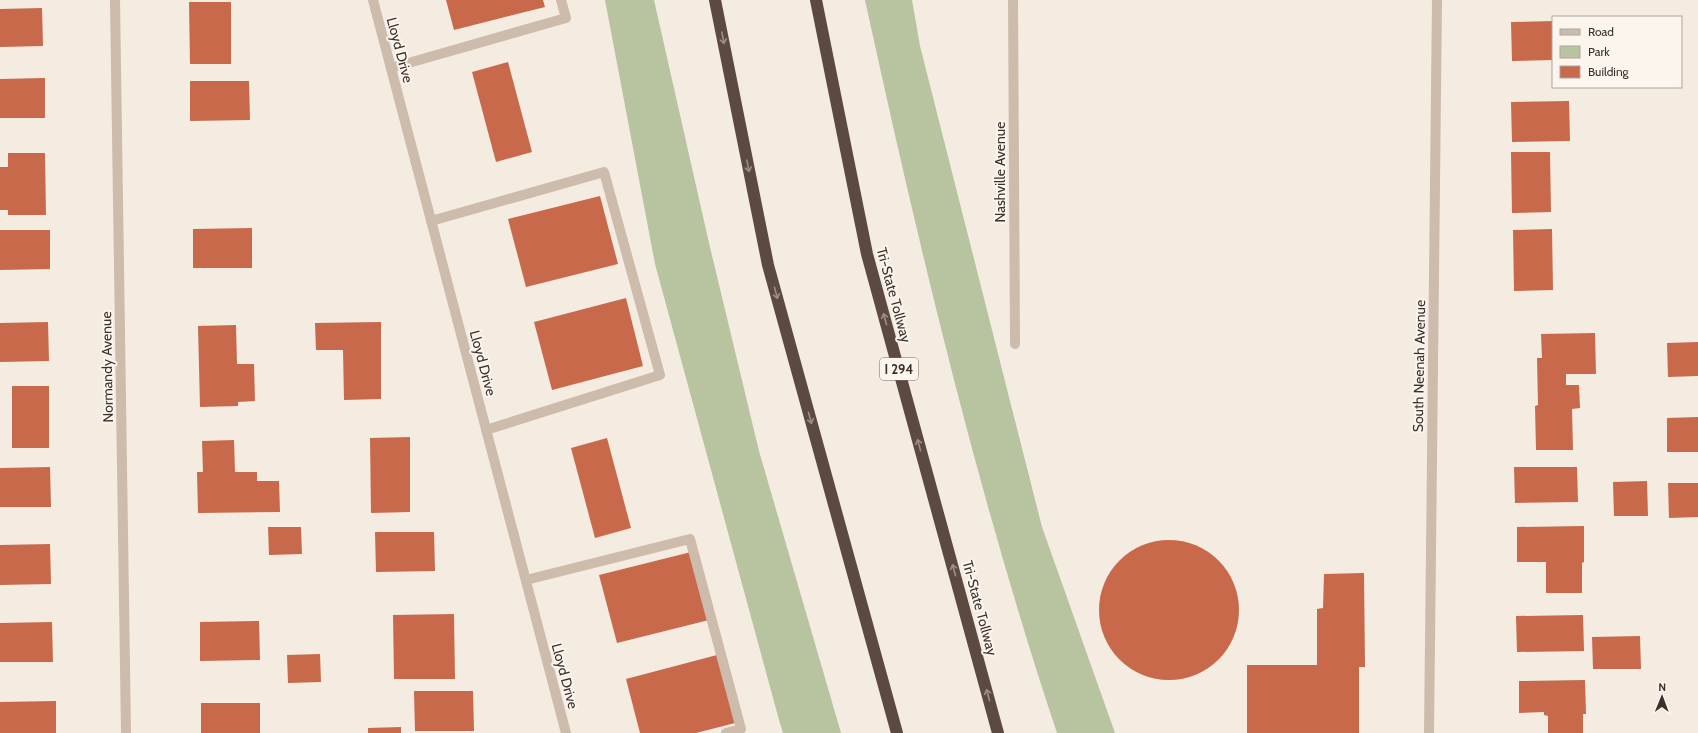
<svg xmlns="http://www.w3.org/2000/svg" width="1698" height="733" viewBox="0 0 1698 733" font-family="Cabin,sans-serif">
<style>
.green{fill:#b8c4a0}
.building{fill:#c8694b}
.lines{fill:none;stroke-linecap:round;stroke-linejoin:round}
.minor{stroke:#cdbbac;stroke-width:10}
.highway{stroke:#5c4a42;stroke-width:12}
.oneway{stroke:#9c8e87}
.labels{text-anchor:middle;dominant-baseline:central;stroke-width:4;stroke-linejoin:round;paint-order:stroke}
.shield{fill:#fbf5ee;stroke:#756b66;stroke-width:1}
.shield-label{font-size:13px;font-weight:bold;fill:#3b302b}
.street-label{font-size:14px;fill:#3b302b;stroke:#fbf5ee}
</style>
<rect width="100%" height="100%" fill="#f4ebe1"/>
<g class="green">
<polygon points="605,0 654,0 709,243 759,451 841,733 783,733 779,720 655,264"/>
<path d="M865,0H912L920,46L1042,527L1115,733H1057C977,493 919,247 865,0Z"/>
</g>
<g class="building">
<polygon points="446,0 543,0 545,7 454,30"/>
<polygon points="189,2 231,2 231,64 190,64"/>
<polygon points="42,8 43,46 0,47 0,9"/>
<polygon points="1553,21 1553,60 1512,61 1511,22"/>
<polygon points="508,62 532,152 496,162 472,72"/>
<polygon points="45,78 45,118 0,118 0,79"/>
<polygon points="190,81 249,81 250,120 190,121"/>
<polygon points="1569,101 1570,141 1512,142 1511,102"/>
<polygon points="1511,152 1550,152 1551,212 1512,213"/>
<polygon points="8,153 45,153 46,215 8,215 8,210 0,210 0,167 8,167"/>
<polygon points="600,196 618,264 526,287 508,219"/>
<polygon points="252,228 252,268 193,268 193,229"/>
<polygon points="1552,229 1553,290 1514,291 1513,230"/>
<polygon points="0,230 50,230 50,269 0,270"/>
<polygon points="626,298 643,366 552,390 534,322"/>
<polygon points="48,322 49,361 0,362 0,323"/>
<polygon points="381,322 381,399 344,400 343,350 316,350 315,323"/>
<polygon points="236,325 237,364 254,364 255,401 238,402 238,406 200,407 198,326"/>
<polygon points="1595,333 1596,374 1566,374 1566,385 1579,385 1580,408 1572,409 1573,450 1536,450 1535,406 1538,405 1537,358 1542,358 1541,334"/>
<polygon points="1698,342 1698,376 1668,377 1667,343"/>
<rect x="12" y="386" width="37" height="62"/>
<polygon points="1698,417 1698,452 1667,452 1667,418"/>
<polygon points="410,437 410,512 371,513 370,438"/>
<polygon points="607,438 631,528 595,538 571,448"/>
<polygon points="234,440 235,472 257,472 257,481 279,481 280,512 198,513 197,472 203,472 202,441"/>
<polygon points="50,467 51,507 0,507 0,468"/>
<polygon points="1514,467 1577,467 1578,502 1515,503"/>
<polygon points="1647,481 1648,516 1614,516 1613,482"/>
<polygon points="1668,483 1698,483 1698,517 1669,518"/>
<polygon points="1584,526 1584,562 1582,563 1582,593 1546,593 1546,562 1517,562 1517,527"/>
<polygon points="268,527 301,527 302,554 269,555"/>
<polygon points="375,532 434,532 435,571 376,572"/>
<circle cx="1169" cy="610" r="70"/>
<polygon points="50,544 51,584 0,585 0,545"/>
<polygon points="691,552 709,620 617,643 599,575"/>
<polygon points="1364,573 1365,667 1359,667 1359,733 1247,733 1247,665 1317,665 1317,609 1323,608 1324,574"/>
<polygon points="454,614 455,679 394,679 393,615"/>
<polygon points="1583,615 1584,651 1517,652 1516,616"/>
<polygon points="259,621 260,660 200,661 200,622"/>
<polygon points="52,622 53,662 0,662 0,623"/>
<polygon points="1640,636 1641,669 1593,669 1592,637"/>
<polygon points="320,654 321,682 288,683 287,655"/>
<polygon points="717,655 735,723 696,733 640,733 626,679"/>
<polygon points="1585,680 1586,714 1583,714 1583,733 1548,733 1548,716 1544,715 1544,712 1519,713 1519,681"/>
<polygon points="414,691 473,691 474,731 415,731"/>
<polygon points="56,701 56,733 0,733 0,702"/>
<rect x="201" y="703" width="59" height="30"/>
<polygon points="401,727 401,733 368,733 368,728"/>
</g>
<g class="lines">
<g class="minor">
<polyline points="115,0 126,733"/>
<polyline points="373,0 566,733"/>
<polyline points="1013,0 1015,344"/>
<polyline points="391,68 566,18 561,0"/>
<polyline points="431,221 604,172 660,375 486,430"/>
<polyline points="526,580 690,539 741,729 726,733"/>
<polyline points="1429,733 1437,0"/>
</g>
<g class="highway">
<polyline points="715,0 768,265 897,733"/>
<polyline points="816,0 867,254 998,733"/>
</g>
</g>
<defs><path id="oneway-shaft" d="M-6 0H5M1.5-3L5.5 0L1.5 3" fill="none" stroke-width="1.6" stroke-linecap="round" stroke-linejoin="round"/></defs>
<g class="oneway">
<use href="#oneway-shaft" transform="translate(723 38) rotate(79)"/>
<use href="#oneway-shaft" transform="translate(748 166) rotate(79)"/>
<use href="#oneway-shaft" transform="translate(776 293) rotate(75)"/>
<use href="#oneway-shaft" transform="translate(885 319) rotate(-105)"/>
<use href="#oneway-shaft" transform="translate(810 418) rotate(75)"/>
<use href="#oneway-shaft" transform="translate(919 445) rotate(-105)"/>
<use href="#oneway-shaft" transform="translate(954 570) rotate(-105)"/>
<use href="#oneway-shaft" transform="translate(988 695) rotate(-105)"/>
</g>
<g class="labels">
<rect class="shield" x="880" y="358" width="38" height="22" rx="3"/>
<g class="shield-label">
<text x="899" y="369">I 294</text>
</g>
<g class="street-label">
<text transform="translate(400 50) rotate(75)">Lloyd Drive</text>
<text transform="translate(1000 172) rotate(-90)">Nashville Avenue</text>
<text transform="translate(894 295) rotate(75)">Tri-State Tollway</text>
<text transform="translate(483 363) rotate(75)">Lloyd Drive</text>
<text transform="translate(1419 366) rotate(-89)">South Neenah Avenue</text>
<text transform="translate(107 367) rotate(-91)">Normandy Avenue</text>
<text transform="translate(980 608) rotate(75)">Tri-State Tollway</text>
<text transform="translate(565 676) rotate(75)">Lloyd Drive</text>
</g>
</g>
<rect x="1552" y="16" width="130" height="72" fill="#fbf5ee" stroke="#aea6a0"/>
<rect x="1560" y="29" width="20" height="6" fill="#cdbbac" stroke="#aea6a0"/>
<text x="1588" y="36" font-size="12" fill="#3b302b">Road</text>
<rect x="1560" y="46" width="20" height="12" fill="#b8c4a0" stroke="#aea6a0"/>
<text x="1588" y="56" font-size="12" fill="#3b302b">Park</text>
<rect x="1560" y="66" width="20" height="12" fill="#c8694b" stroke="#aea6a0"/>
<text x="1588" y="76" font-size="12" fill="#3b302b">Building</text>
<g transform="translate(1662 697) rotate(1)" stroke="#fbf5ee" stroke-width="3" paint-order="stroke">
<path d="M0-3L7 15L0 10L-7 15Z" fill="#3b302b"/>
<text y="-6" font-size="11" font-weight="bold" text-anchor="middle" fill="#3b302b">N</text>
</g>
</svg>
